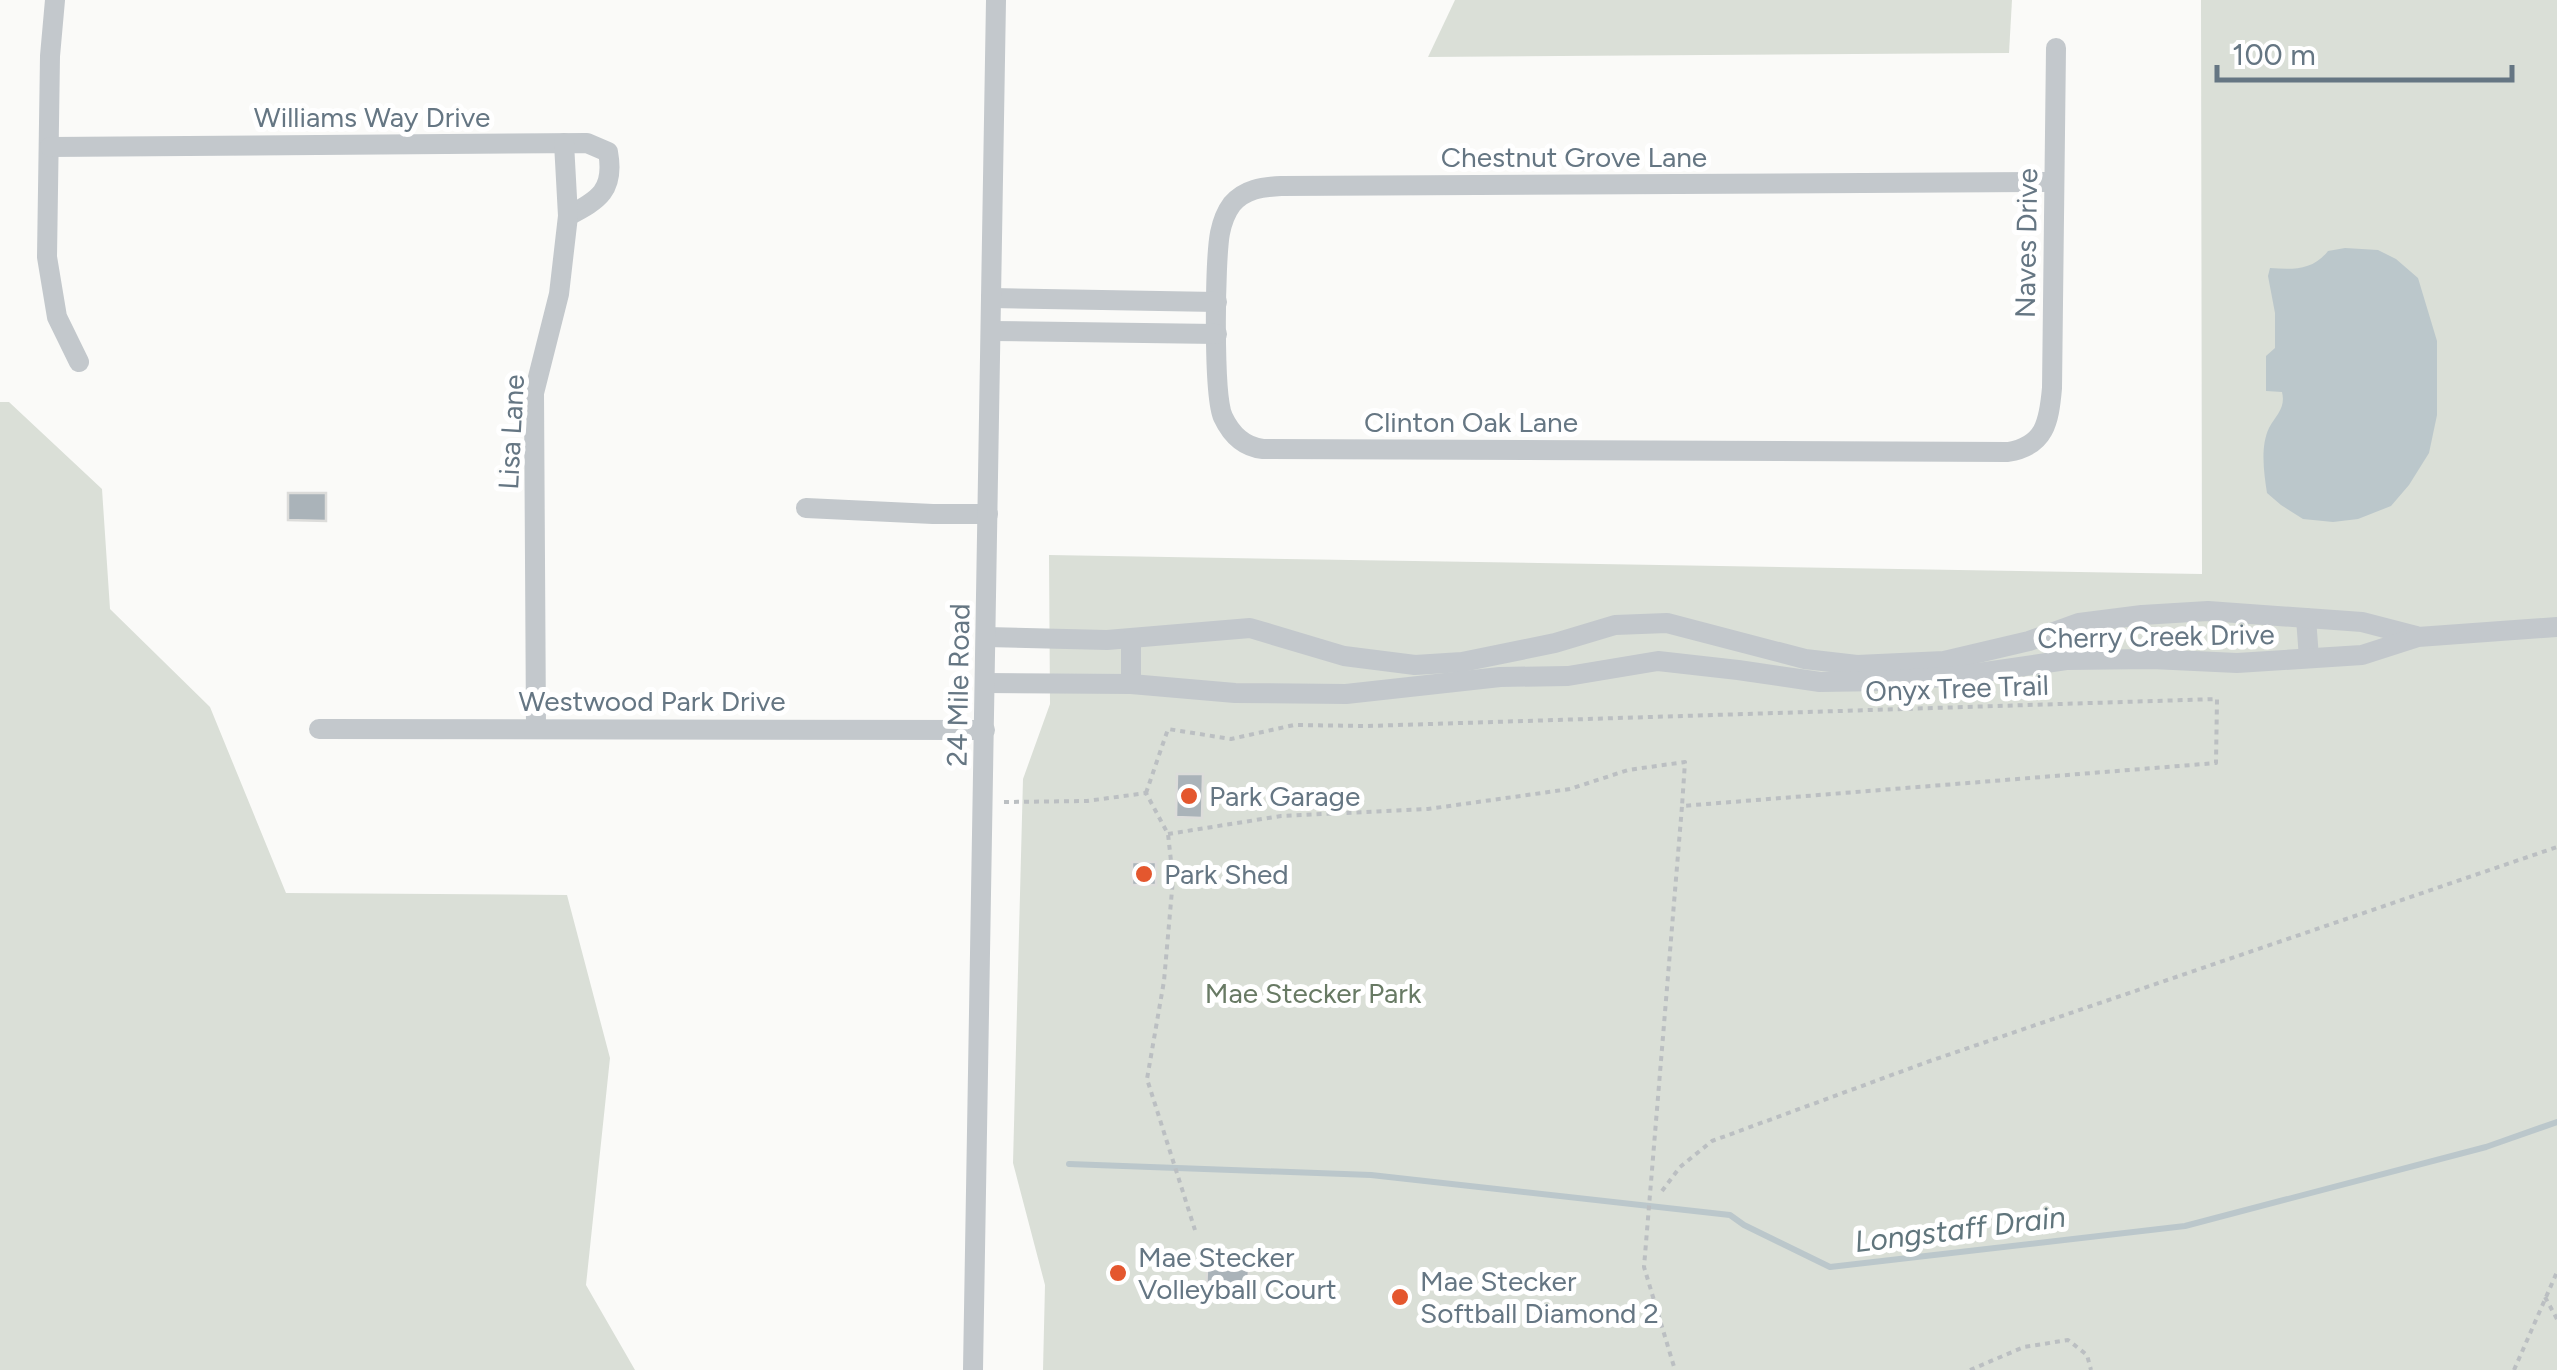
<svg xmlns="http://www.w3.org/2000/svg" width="2557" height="1370" viewBox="0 0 2557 1370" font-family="Figtree,sans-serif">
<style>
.green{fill:#dadfd7}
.water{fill:#bbc7cb}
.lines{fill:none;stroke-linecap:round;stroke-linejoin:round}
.stream{stroke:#bbc7cb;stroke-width:6}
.building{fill:#aab3b9;stroke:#dcdcda;stroke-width:2.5}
.path{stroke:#bbbfc2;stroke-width:4;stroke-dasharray:5 5;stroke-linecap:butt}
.minor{stroke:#c3c8cc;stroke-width:20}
.poi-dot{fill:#e4572e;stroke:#fff;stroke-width:4}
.labels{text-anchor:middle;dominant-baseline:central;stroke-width:10;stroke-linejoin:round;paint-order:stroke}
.street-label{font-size:28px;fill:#657683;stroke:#fff}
.poi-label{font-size:28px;fill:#657683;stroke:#fff;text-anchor:start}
.park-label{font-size:28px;fill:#687a64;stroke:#fff}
.water-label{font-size:30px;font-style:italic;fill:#60757c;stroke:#fff}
</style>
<rect width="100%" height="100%" fill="#fafaf8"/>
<g class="green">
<polygon points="1455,0 2012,0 2009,53 1428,57"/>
<polygon points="2201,0 2557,0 2557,1370 1043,1370 1045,1285 1013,1163 1023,779 1050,704 1049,555 2202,574"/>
<polygon points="0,402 9,402 102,489 110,609 210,707 286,893 567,895 610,1058 586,1285 635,1370 0,1370"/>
</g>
<path class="water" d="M2345,248L2378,250L2396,259L2418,278L2437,341V415L2429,453L2409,485L2391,506L2358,519L2333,522L2303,519L2281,505L2267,493C2264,473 2260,447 2269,428C2276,415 2286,408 2282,392L2266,391V356L2275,348V313L2268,276L2270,268C2294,270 2313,270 2328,251Z"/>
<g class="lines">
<polyline class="stream" points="1069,1164 1371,1175 1730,1215 1744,1225 1830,1267 2185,1226 2486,1147 2557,1122"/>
</g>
<g class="building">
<polygon points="288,493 326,493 326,521 288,520"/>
<polygon points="1177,774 1203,774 1202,818 1176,817"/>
<rect x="1132" y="862" width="24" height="23"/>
<polygon points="1207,1269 1249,1269 1248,1294 1206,1294"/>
</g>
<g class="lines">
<g class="path">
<polyline points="1146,793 1168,729 1231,739 1294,725 1367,726 2217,699 2216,763 1682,806 1644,1267 1675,1370"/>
<polyline points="1004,802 1087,801 1146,793 1168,834 1173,879 1164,981 1147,1079 1195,1230"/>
<polyline points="1168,834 1281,816 1428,809 1570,789 1628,770 1685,762 1682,806"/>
<polyline points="1662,1191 1680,1167 1712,1141 1930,1061 2557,847"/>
<polyline points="2545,1297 2557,1319"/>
<polyline points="1970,1370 2024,1347 2068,1340 2087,1355 2091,1370"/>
<polyline points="2514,1370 2557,1272"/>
</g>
<g class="minor">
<polyline points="55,0 50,56 47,257 57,317 79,362"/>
<path d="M50,147L587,143L608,152C615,190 599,200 568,216"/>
<path d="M2054,182L1281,186C1262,187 1245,189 1232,204C1226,212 1222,223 1220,233C1215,260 1213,395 1223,417C1231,434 1244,447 1263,449L2008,452C2045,446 2049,422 2052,388L2056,48"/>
<polyline points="991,298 1217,302"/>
<polyline points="991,331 1217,334"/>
<polyline points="806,508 933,514 988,514"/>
<polyline points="2306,618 2309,658"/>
<polyline points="986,637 1107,640 1250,628 1344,656 1415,665 1462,662 1555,643 1615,625 1667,623 1805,659 1857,665 1944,661 2029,641 2079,623 2142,615 2208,611 2362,622 2416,636"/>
<polyline points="1131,639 1131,684"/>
<polyline points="985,683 1131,684 1235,693 1346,694 1500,677 1568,676 1658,661 1738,670 1820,682 1884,681 1958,676 2066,660 2152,659 2237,663 2362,655 2418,637 2557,627"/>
<polyline points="536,728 534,393 559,294 568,216 564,143"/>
<polyline points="319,729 985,730"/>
<polyline points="973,1370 996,0"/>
</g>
</g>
<g class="poi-dot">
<circle cx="1189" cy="796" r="10"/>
<circle cx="1144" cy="874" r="10"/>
<circle cx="1118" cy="1273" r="10"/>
<circle cx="1400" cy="1297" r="10"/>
</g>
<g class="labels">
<g class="street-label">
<text x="372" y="117">Williams Way Drive</text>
<text x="1574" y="157">Chestnut Grove Lane</text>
<text transform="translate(2026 243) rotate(-89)">Naves Drive</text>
<text x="1471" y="422">Clinton Oak Lane</text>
<text transform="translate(511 432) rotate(-87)">Lisa Lane</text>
<text transform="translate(2156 636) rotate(-1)">Cherry Creek Drive</text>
<text transform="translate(958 685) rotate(-89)">24 Mile Road</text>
<text transform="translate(1957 688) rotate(-2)">Onyx Tree Trail</text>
<text x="652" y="701">Westwood Park Drive</text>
</g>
<g class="poi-label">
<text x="1209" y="796">Park Garage</text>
<text x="1164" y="874">Park Shed</text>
<text x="1138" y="1257">Mae Stecker<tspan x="1138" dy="32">Volleyball Court</tspan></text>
<text x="1420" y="1281">Mae Stecker<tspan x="1420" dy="32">Softball Diamond 2</tspan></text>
</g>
<g class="park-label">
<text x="1313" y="993">Mae Stecker Park</text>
</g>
<g class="water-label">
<text transform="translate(1960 1229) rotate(-7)">Longstaff Drain</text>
</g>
</g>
<path d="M2217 65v15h295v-15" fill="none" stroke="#657683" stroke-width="5"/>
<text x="2232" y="65" font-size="30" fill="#657683" stroke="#ffffff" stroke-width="8" paint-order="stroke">100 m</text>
</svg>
